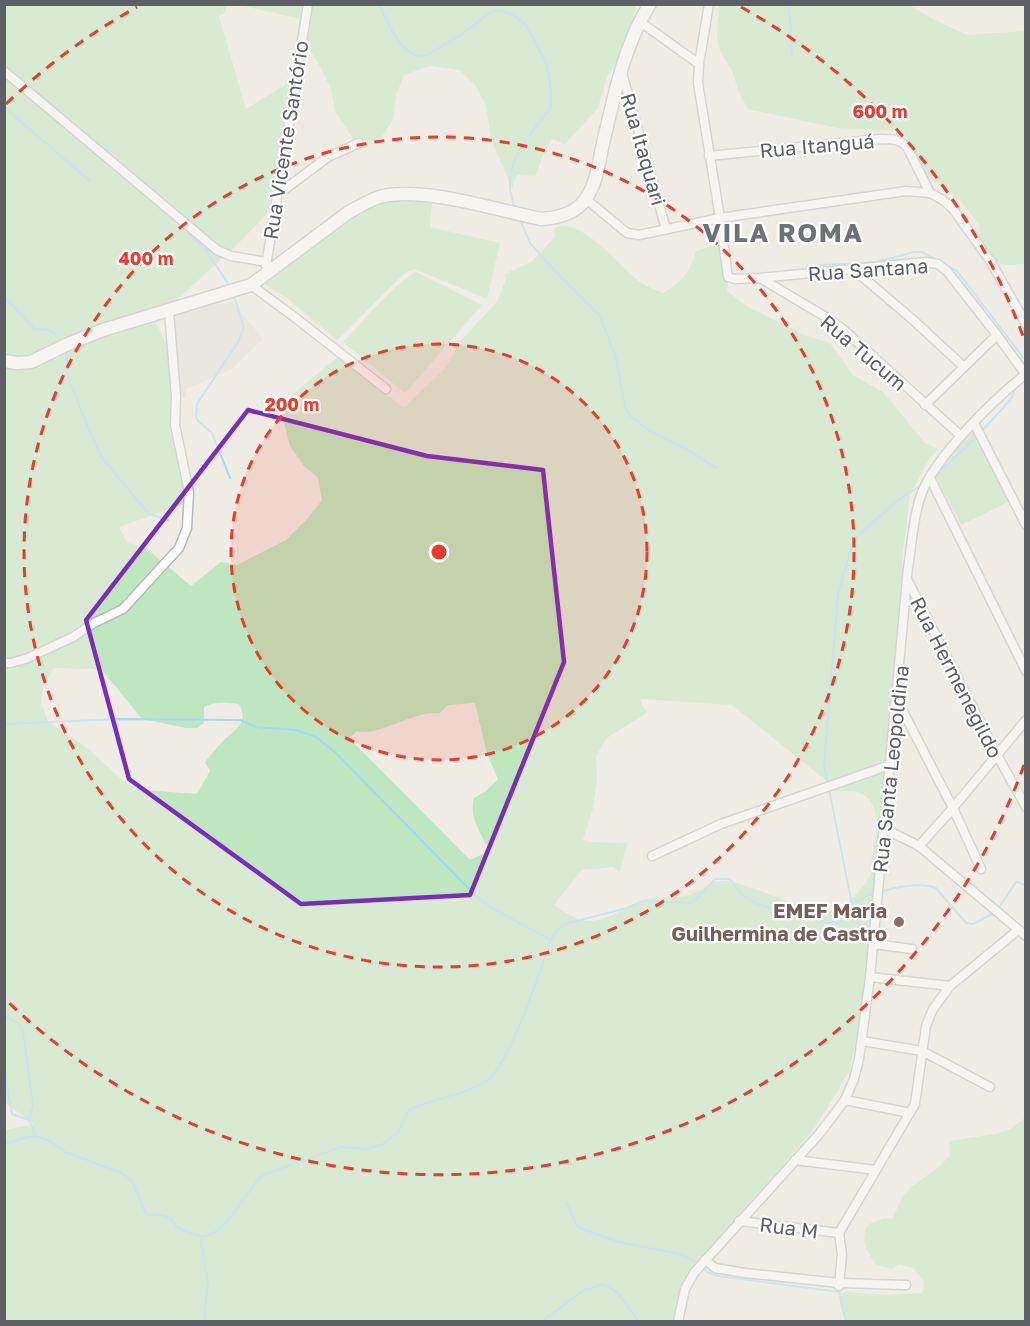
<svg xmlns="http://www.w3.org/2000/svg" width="1030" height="1326" viewBox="0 0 1030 1326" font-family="'Golos Text',sans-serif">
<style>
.industrial{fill:#e0ded8}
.green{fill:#bfe7bf;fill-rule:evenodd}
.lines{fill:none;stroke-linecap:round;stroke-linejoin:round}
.stream{stroke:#a3d7ff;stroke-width:2}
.street-casing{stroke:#b6b9be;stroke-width:11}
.secondary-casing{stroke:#b7bac0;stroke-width:15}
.street{stroke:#fff;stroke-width:8}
.secondary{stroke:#fff;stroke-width:12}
.marked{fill:none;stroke:#7b2cbf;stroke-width:4.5;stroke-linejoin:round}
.ring{fill:none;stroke:#ed3a2b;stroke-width:3;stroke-dasharray:10 8}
.education-dot{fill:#8d6e63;stroke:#fff;stroke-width:2}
.labels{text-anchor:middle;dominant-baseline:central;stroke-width:4.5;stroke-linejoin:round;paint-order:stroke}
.street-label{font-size:20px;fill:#5c6065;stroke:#fff}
.education-label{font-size:20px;font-weight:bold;fill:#785e54;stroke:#fff;text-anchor:end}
.district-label{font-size:26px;font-weight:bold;letter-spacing:1.5px;fill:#6d7277;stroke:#fff}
.centre{fill:#ed3a2b;stroke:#fff;stroke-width:3}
.ring-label{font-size:18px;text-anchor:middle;font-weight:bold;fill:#ed3a2b;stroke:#fff;stroke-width:4.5;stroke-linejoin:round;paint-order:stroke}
</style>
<rect width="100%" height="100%" fill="#efece3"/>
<polygon class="industrial" points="233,302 263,339 231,370 186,389 186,398 180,397 173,311"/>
<g class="green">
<path d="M719,4L909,5L931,18L967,35L1025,31V264C1019,263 1017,265 1011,265C995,267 986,249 979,238L980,226L961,201L920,169L904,131L837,128L748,109L740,95L732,71L720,51L717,37Z"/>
<path d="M5,5H226L225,13L219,16L246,109L291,81L270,210L244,238L155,320L172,356L187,503L119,527L128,544L129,543L146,548L191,586L221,562L237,565L286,540L308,518L322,500L318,478L304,466L290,446L282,415L287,399L339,356L404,408L446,367L462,339L497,302L506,279L505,274L531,262L555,237L554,229C578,212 624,271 641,283C648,287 656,290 663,293C684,280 688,275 696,251L712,246L722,247L728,285L727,291L748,307L805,335L830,343L853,375L883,392L925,443L938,449L928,461L910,494L903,552L893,712L869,980L849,1072L814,1129L734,1223L711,1256L679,1308L676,1321H5V1130L34,1124L4,1102ZM54,668L92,669L103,671L142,719L186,728H197L204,723V707C216,701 227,703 239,704C249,722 236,729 224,740C217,747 211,755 205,762L210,771L197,794L143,790L127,784L87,748L48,721L41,701L43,687ZM641,699L732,705L833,786L835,791C843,791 855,790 862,794C884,806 875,839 872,858C871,864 872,871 870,876C866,885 847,905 838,909C812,920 749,879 720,881C709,881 704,889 695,893C680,900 662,895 646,899C639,900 631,906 625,909C593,925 583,926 554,905L582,870L613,867L620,873L627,843L590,842L583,840L593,808L597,780L596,756L607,738L648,712L642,706ZM475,703L487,754L498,779L486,791L474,798C469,819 481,833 490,851L470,860L349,738L357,731C379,737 411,711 440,713L448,705Z"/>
<polygon points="240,5 636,5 635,15 626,47 607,77 598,108 565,144 552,139 542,157 536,176 517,175 512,188 491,139 486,105 475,85 459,70 430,66 404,75 396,96 393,120 379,141 353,139 335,111 331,89 317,61 298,33 299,19"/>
<polygon points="407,200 432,203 430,227 500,243 487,299 415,269 406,272 337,340 287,298 262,283 288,266 349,216 373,204"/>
<path d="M416,272L482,305L405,393L343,342C360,325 397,280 416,272Z"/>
<polygon points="972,429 1008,502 961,525 935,475"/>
<path d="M1025,1118V1321H846C842,1311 836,1302 844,1292L889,1295L922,1293L924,1282L913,1268L898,1264L893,1269L876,1265C867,1249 860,1244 867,1225L884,1218L892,1219L903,1196L910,1188L941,1165L949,1156L950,1141L995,1134L1009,1130Z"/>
</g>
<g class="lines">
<g class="stream">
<path d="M379,4C388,22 401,59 425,56L459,36L494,10L510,13L525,24L546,62L550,81L551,108C527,138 498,167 515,208"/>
<polyline points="789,4 792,56"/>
<polyline points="4,107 90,181"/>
<polyline points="520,219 530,243 556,272 600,316 616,358 625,407 629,415 649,430 688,450 716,468"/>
<polyline points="183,227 207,252 231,288"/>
<polyline points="807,266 861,263 876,262 914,252 922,252 957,271 1022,356 1020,363"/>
<polyline points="4,297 35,329 51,330 61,341"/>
<polyline points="66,348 67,374 89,430 102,458 149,514 168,520"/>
<polyline points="982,431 1012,398 1015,386"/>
<polyline points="230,478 212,433 198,421 196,417 197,404 238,342 244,327 234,296"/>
<polyline points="932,479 978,435"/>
<polyline points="4,724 119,719 240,720 256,727 296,730 316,737 337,754 478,898 497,911 551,940"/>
<path d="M852,904C870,892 915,880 936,888L966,923L973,924L994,913"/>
<polyline points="998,909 1016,882 1026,885"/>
<polyline points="4,1015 19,1024 23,1032 33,1105 29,1120 36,1136"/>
<polyline points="4,1069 12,1114 29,1120"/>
<path d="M4,1144L31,1136L39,1137L50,1141L65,1152L122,1173L132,1181L146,1214C153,1216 162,1213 169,1218C175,1221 175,1228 182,1230C188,1233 199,1236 205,1236C226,1234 247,1189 263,1175L341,1147L367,1149L383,1144L398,1132L409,1110C433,1098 464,1096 486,1081C510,1066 540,970 551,940L556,931L565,924L627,908L643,901L690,903L697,899L715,879H730L741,894L757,904L829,923L839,922L853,910L824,764L838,594L853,543L859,534L900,499L922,485"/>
<polyline points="567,1203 576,1224 582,1229 619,1242 680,1254 698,1263"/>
<polyline points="702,1267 707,1272 718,1276 839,1292 846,1322"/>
<polyline points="204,1322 208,1282 201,1241 204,1236"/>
<polyline points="541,1322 584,1290 604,1284 618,1293 639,1322"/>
</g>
<defs>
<g id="street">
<polyline points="709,4 699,64 698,83 720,218 728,277 735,279 760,278 926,262 938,264 947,271 997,335 1026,375"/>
<polyline points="639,21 699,64"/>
<polyline points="4,71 217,250 231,256 266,262"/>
<polyline points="622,73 666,229"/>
<path d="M709,156L881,139C891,139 900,139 907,147L930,193"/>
<polyline points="277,195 328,157 359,143"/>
<polyline points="586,199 627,233 639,235 720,218 906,191 930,193 943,200 953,209 991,262 1026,324"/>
<polyline points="266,266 308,4"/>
<polyline points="852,268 912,319 964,367"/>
<polyline points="760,278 829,319 845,331 961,436"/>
<polyline points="251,285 297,319 386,389"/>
<polyline points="925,405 997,335"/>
<polyline points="974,423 1026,525"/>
<polyline points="930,478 1026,671"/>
<polyline points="907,579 997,755 1026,807"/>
<polyline points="4,663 11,663 28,658 73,637 94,623 123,609 179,548 187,528 189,492 175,425 176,397 169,311"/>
<polyline points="897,700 953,808 981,869"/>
<polyline points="883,828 919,846 1026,936"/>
<polyline points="919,846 953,808 1026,720"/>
<polyline points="652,856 721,824 890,765"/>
<polyline points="873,944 912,949"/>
<polyline points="870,977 950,986"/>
<polyline points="862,1041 922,1051 990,1087"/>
<polyline points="845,1100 910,1113"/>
<polyline points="795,1160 876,1170"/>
<polyline points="739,1221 839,1233"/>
<polyline points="839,1233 915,1104 926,1026 933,1009 950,986 1018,930"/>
<polyline points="839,1233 842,1254 839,1286"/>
<polyline points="705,1260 715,1268 745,1273 839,1283 906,1285"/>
<path d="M678,1322L685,1289L694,1273L820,1133L845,1100L854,1079L859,1059L870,977L908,568C912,544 913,517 921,495C935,457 993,400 1026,374"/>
</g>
<path id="secondary" d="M4,361L17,363L31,362L68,344L103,330L251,285L349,212C360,206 371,199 383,196C427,187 496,210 541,219C557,218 575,214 585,200C598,182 599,159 604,139C615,93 624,45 650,4"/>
</defs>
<use href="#street" class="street-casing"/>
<use href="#secondary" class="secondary-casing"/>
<use href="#street" class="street"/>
<use href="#secondary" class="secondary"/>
</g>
<path d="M0 0H1030V1326H0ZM248,410L427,456L543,470L564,662L470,895L301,904L129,779L86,620Z" fill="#efece3" fill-opacity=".55" fill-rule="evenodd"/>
<path class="marked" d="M248,410L427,456L543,470L564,662L470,895L301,904L129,779L86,620Z"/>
<circle cx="439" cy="552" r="208" fill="#ed3a2b" fill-opacity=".12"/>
<g class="ring">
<circle cx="439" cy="552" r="208"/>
<circle cx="439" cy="552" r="415"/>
<path d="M1024 765A623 623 0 0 1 6 1000M6 104A623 623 0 0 1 137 7M741 7A623 623 0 0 1 1024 339"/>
</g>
<circle class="education-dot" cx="899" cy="922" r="6"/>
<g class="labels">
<g class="street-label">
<text transform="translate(285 140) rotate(-81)">Rua Vicente Santório</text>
<text transform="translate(817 145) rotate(-5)">Rua Itanguá</text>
<text transform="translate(644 149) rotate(74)">Rua Itaquari</text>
<text transform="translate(868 269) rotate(-4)">Rua Santana</text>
<text transform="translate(864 352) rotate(40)">Rua Tucum</text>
<text transform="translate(957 677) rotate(63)">Rua Hermenegildo</text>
<text transform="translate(890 769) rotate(-84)">Rua Santa Leopoldina</text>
<text transform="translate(789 1227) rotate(7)">Rua M</text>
</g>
<g class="education-label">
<text x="887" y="910">EMEF Maria<tspan x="887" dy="23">Guilhermina de Castro</tspan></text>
</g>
<g class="district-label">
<text x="783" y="232">VILA ROMA</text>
</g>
</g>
<circle cx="439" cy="552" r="9" class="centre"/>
<g class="ring-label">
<text x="880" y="118">600 m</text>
<text x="146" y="265">400 m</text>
<text x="292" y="411">200 m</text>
</g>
<rect width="1030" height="1326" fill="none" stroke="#5c6065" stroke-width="12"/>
</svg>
